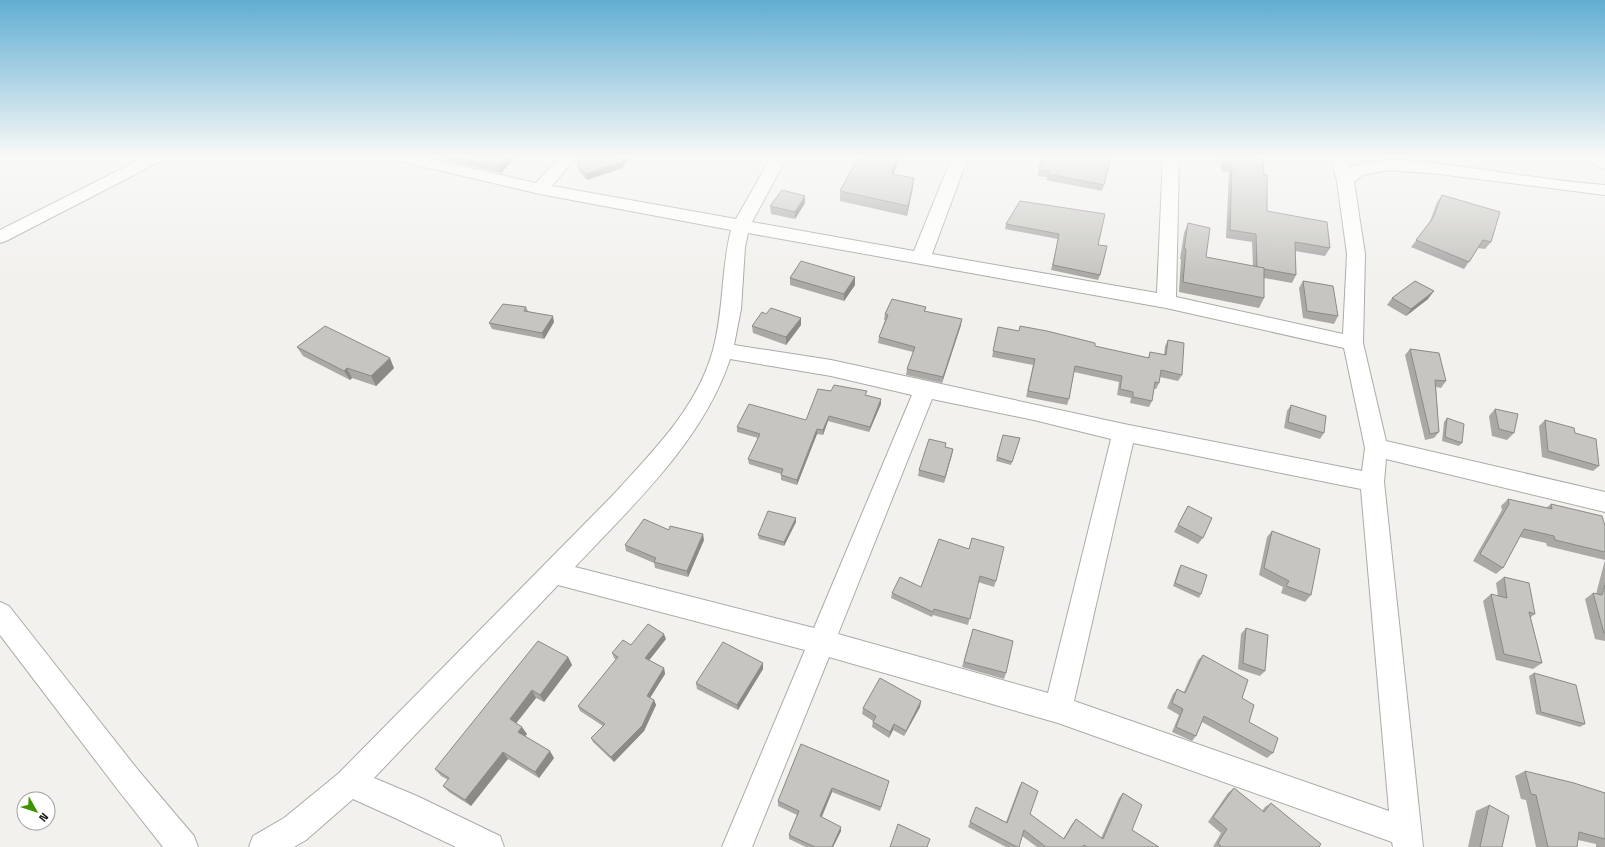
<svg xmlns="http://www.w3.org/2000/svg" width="1605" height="847" viewBox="0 0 1605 847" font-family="'Space Grotesk',sans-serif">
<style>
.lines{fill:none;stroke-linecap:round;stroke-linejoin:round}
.minor-casing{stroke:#ababa7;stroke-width:2}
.minor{fill:#fff;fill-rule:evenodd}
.wall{fill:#aaa9a6}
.shaded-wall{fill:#8b8a87}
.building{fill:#c6c5c1;stroke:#8b8a87}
</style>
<rect width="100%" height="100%" fill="#f2f1ee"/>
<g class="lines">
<defs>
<g id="minor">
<polygon points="145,157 165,157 163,160 6,241 0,243 0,230"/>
<path d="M393,157H421L536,183L559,157H576L552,186L736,219L771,157H787L752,222L914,251L952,157H968L932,254L1157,293L1163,157H1179L1176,297L1343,334L1347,254L1337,181L1331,157H1347L1350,168C1384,152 1435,164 1471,168C1516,174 1560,182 1605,185V195L1439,174L1389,170L1363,175L1354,182L1365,254L1363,343L1386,441L1605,492V512L1386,459L1384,482L1423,847H1393L1392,842L1058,723L829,657L752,847H722L805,650L558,585L374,778L417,796L500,836L504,847H456L395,818L353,799L306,840L294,847H249L253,836L284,818L339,773L614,494C653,451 697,408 713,350C724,310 721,269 731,230L540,194L395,160ZM748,233L1166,308L1344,348L1365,448L1362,471L1124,424L831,360L734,345L741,309L745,247ZM730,359L831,376L912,395L814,628L575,567C633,505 703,441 730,359ZM932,399L1034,420L1111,439L1048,693L838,634ZM1133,443L1361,489L1389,811L1074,701Z"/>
<polygon points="1583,157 1605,158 1605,169 1585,160"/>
<polygon points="0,602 9,606 138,770 194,836 198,847 163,847 118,790 0,635"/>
</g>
</defs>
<use href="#minor" class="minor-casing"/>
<use href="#minor" class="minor"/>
</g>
<g class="wall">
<polygon points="441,157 516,157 501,173 447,161 446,159"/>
<polygon points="583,157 630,157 622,168 587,180 578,170 577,164"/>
<polygon points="858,157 899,157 894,174 913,187 907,216 840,201 840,191"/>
<polygon points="1042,157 1104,185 1102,191 1046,180 1047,177 1038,176"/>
<polygon points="1220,157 1263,157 1267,211 1330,248 1325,256 1295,251 1296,275 1292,283 1264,278 1264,298 1259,308 1179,292 1181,259 1180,259 1184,233 1188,223 1206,257 1253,266 1252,242 1226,238 1229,172 1221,171"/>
<polygon points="1442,195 1491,242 1485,249 1478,248 1464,269 1411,247 1429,224 1437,202"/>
<polygon points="1020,201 1098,245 1100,275 1098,280 1051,270 1058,239 1005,229 1006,224"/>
<polygon points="805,203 795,219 771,214 770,206"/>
<polygon points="790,278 855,285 844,301 790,285"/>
<polygon points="1303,281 1338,316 1334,324 1303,318 1299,288"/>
<polygon points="1392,298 1428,299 1406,316 1387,305"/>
<polygon points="526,307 528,311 554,322 544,339 492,329 489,323"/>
<polygon points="926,307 925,311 961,325 942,383 906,375 907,369 913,352 878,343 879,337 885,320 884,320 885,314"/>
<polygon points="766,314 801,318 801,325 786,345 753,333 752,326"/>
<polygon points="998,327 1148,358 1150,352 1164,355 1165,346 1168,340 1182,375 1178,381 1160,377 1159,383 1156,389 1154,389 1152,401 1149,407 1130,403 1131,398 1117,395 1119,382 1074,372 1069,399 1067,405 1026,397 1033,365 992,357"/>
<polygon points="297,347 394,368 376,386 352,378 350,380 303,356"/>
<polygon points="1410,349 1446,381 1441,388 1436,387 1439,432 1434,438 1425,440 1405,355"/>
<polygon points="831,391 866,395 881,399 881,404 869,432 828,421 823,435 817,434 797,485 781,480 781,474 749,464 748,459 758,438 737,432 737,427 806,420"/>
<polygon points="1291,405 1324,433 1320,439 1284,428 1287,411"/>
<polygon points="1495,409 1514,433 1507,440 1492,436 1489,416"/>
<polygon points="1447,418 1462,443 1459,446 1442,441 1444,422"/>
<polygon points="1545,420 1575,433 1599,466 1593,471 1542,457 1539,426"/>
<polygon points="1003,435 1020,438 1011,465 996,461"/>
<polygon points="945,447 953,449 944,483 918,476 919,470"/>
<polygon points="1508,499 1546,508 1551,504 1605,526 1605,641 1595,639 1585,599 1593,593 1596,594 1605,560 1547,546 1546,543 1520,537 1503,568 1496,574 1473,561 1502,510 1501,506"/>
<polygon points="1188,506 1203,538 1198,544 1174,532"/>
<polygon points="796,518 796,522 784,546 759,539 758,535"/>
<polygon points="669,530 704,540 688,577 655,568 654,563 626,551 625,545"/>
<polygon points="1272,531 1311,595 1305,602 1281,593 1283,587 1259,575 1267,537"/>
<polygon points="939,539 996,581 994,587 978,582 968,625 933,615 932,617 891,598 892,593 921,587"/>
<polygon points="1181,565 1201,594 1199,598 1173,586 1179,568"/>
<polygon points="1504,577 1535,614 1530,618 1542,663 1533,669 1496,660 1483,601 1491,594 1498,596 1496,583"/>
<polygon points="1246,628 1265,671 1260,676 1238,669 1241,634"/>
<polygon points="973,629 1006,673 1004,679 962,667"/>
<polygon points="666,639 649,660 664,668 665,674 650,698 654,700 656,705 644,731 614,762 593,742 591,738 603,726 580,711 578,706 616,660 614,658 612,653 631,645"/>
<polygon points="1203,655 1242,698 1249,722 1273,753 1267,758 1202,722 1196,736 1192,741 1172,732 1179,715 1167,708 1173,694 1177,689 1184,692 1198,660"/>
<polygon points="568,657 572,665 544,702 536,698 516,723 527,734 525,736 554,758 539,778 508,759 471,806 449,792 443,786 448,780 441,776 435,769"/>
<polygon points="763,663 763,669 738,710 697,689 696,683"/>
<polygon points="1534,673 1585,724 1580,727 1536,714 1529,676"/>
<polygon points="921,701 920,707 904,736 893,730 889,738 872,727 873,721 862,714 863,708"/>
<polygon points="801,744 889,781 880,811 832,792 822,817 841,831 833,847 806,847 789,839 789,835 797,815 778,806 778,801"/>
<polygon points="1525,771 1605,793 1605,847 1596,847 1596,844 1578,840 1577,847 1536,847 1526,800 1521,799 1515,776"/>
<polygon points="1022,782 1030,814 1063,839 1072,824 1076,819 1101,838 1119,798 1123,793 1132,830 1159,847 1037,847 1022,836 1019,847 1006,847 968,827 976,807 1006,822 1019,787"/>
<polygon points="1234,788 1262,811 1265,807 1271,803 1319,847 1213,847 1221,833 1208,822 1228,793"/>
<polygon points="1489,805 1502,847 1468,847 1476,811"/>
</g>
<g class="shaded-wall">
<polygon points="508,157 516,157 501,173 499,167"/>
<polygon points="625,157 630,157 622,168 587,180 586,174"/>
<polygon points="897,157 899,157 891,183 892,174"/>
<polygon points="914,178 913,187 907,216 908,206"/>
<polygon points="805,196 805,203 795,219 795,212"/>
<polygon points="855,277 855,285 844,301 844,294"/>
<polygon points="1434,291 1428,299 1406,316 1411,309"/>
<polygon points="553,316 554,322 544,339 542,333"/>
<polygon points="801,318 801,325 786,345 786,337"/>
<polygon points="962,319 961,325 942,383 943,377"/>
<polygon points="390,358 394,368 376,386 371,376"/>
<polygon points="347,368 352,378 350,380 344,371"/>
<polygon points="881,399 881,404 869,432 870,427"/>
<polygon points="829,416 828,421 823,435 823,430"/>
<polygon points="817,429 817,434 797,485 797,480"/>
<polygon points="953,449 952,455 944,483 945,477"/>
<polygon points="796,518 796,522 784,546 784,542"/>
<polygon points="703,534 704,540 688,577 687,571"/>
<polygon points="664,634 666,639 647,663 645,658"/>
<polygon points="568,657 572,665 544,702 540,695"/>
<polygon points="763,663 763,669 738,710 737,705"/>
<polygon points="664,668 665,674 648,701 647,696"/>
<polygon points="532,690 536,698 514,726 510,719"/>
<polygon points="654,700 656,705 644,731 614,762 611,757"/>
<polygon points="921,701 920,707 904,736 906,731"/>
<polygon points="894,724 893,730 889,738 890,732"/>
<polygon points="522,727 527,734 523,739 518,732"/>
<polygon points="550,751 554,758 539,778 535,772"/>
<polygon points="503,752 508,759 471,806 465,800"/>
<polygon points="832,788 832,792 820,820 820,816"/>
<polygon points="841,827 841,831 833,847 832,847"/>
</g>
<g class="building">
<polygon points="453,157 508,157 499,167"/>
<polygon points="583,157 625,157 621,162 586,174 577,164"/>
<polygon points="858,157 897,157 892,174 914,178 908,206 840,191"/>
<polygon points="1042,157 1111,157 1104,185 1048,174 1049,171 1039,170"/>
<polygon points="1224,157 1263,157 1264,175 1267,175 1267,211 1327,222 1330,248 1295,242 1296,275 1264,269 1264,268 1257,267 1256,234 1230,230 1232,164 1224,163"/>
<polygon points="782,190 805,196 795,212 770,206"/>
<polygon points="1442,195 1500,212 1491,242 1483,240 1469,262 1416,240 1433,218"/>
<polygon points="1020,201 1105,214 1098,245 1107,246 1100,275 1053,265 1059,234 1006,224"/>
<polygon points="1188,223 1210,228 1206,257 1264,268 1264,298 1183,282 1186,249 1184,249"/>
<polygon points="801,261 855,277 844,294 790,278"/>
<polygon points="1303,281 1333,286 1338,316 1307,311"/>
<polygon points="1415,281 1434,291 1411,309 1392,298"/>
<polygon points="892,299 926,307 924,311 962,319 943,377 907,369 915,347 879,337 888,315 885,314"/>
<polygon points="503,304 526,307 524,311 553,316 542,333 489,323"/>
<polygon points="771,308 801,318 786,337 752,326 762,312 766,314"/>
<polygon points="325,326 390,358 371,376 347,368 344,371 297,347"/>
<polygon points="1020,326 1047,331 1095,343 1095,346 1149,358 1150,352 1166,355 1168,340 1184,343 1182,375 1161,370 1159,383 1155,382 1152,401 1133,397 1133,392 1120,389 1122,376 1075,366 1069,399 1028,391 1035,359 993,351 998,327 1019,331"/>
<polygon points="1410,349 1439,353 1446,381 1435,380 1439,432 1430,434"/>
<polygon points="834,385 867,391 865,395 881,399 870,427 829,416 823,430 817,429 797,480 781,475 783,469 748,459 760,434 737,427 749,404 806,420 818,389 831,391"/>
<polygon points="1291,405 1326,416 1324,433 1288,422"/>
<polygon points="1495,409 1518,414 1514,433 1499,429"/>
<polygon points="1447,418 1464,424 1462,443 1445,437"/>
<polygon points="1545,420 1574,428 1575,433 1596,439 1599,466 1548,451"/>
<polygon points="1003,435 1020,438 1012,462 997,457"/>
<polygon points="929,439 946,443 945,447 953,449 945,477 919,470"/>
<polygon points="1508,499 1552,509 1551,504 1602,516 1605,526 1605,552 1555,540 1554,536 1524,529 1503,568 1480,554 1509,504"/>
<polygon points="1188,506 1212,518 1203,538 1178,525"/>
<polygon points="768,511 796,518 784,542 758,535"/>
<polygon points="644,519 669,530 670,526 703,534 687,571 654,562 656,558 625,545"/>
<polygon points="1272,531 1320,549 1311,595 1286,586 1289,581 1264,568"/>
<polygon points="972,538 1004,547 996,581 980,576 970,619 934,609 933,612 892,593 900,577 921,587 939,539 969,549"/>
<polygon points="1181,565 1207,575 1201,594 1175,583"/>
<polygon points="1504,577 1529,583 1535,614 1529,612 1542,663 1504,654 1491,594 1507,598"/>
<polygon points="1605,585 1605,633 1604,633 1593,593 1602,595"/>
<polygon points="648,624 664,634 645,658 664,668 647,696 654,700 642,726 611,757 591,738 605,724 578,706 618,657 612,653 623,640 631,645"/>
<polygon points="1246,628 1268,635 1265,671 1243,663"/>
<polygon points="973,629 1013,641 1006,673 964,662"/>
<polygon points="538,641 568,657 540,695 532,690 510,719 522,727 518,732 550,751 535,772 503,752 465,800 443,786 449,778 435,769"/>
<polygon points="723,642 763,663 737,705 696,683"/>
<polygon points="1203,655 1248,680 1242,698 1254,705 1249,722 1278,738 1273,753 1204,716 1196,736 1176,727 1183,709 1172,703 1177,689 1185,693"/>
<polygon points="1534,673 1576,685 1585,724 1541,712"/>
<polygon points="880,678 921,701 906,731 894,724 890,732 873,722 876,716 863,708"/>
<polygon points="801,744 889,781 881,807 832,788 820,816 841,827 832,847 815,847 789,835 799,811 778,801"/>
<polygon points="1525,771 1574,783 1605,793 1605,839 1579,832 1577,847 1548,847 1536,795 1531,794"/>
<polygon points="1022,782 1038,791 1030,814 1064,839 1076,819 1103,839 1123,793 1142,805 1132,830 1159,847 1087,847 1084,845 1082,847 1046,847 1024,830 1019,847 1017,847 970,822 976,807 1007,823"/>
<polygon points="1234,788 1264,812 1271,803 1321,844 1319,847 1222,847 1218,843 1227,829 1213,817"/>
<polygon points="1489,805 1509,816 1502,847 1480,847"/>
<polygon points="898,824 930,839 927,847 890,847"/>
</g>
<linearGradient id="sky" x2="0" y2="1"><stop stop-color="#61aed2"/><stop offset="0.57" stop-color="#f9f9f7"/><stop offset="1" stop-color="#f9f9f7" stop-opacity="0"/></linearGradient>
<rect width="1605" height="275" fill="url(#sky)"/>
<g transform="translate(36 811) rotate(129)"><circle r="19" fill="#ffffff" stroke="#9f9e9e"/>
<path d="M0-3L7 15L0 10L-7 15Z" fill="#3d9300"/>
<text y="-6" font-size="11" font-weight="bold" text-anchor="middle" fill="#0e0d0c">N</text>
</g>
</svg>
